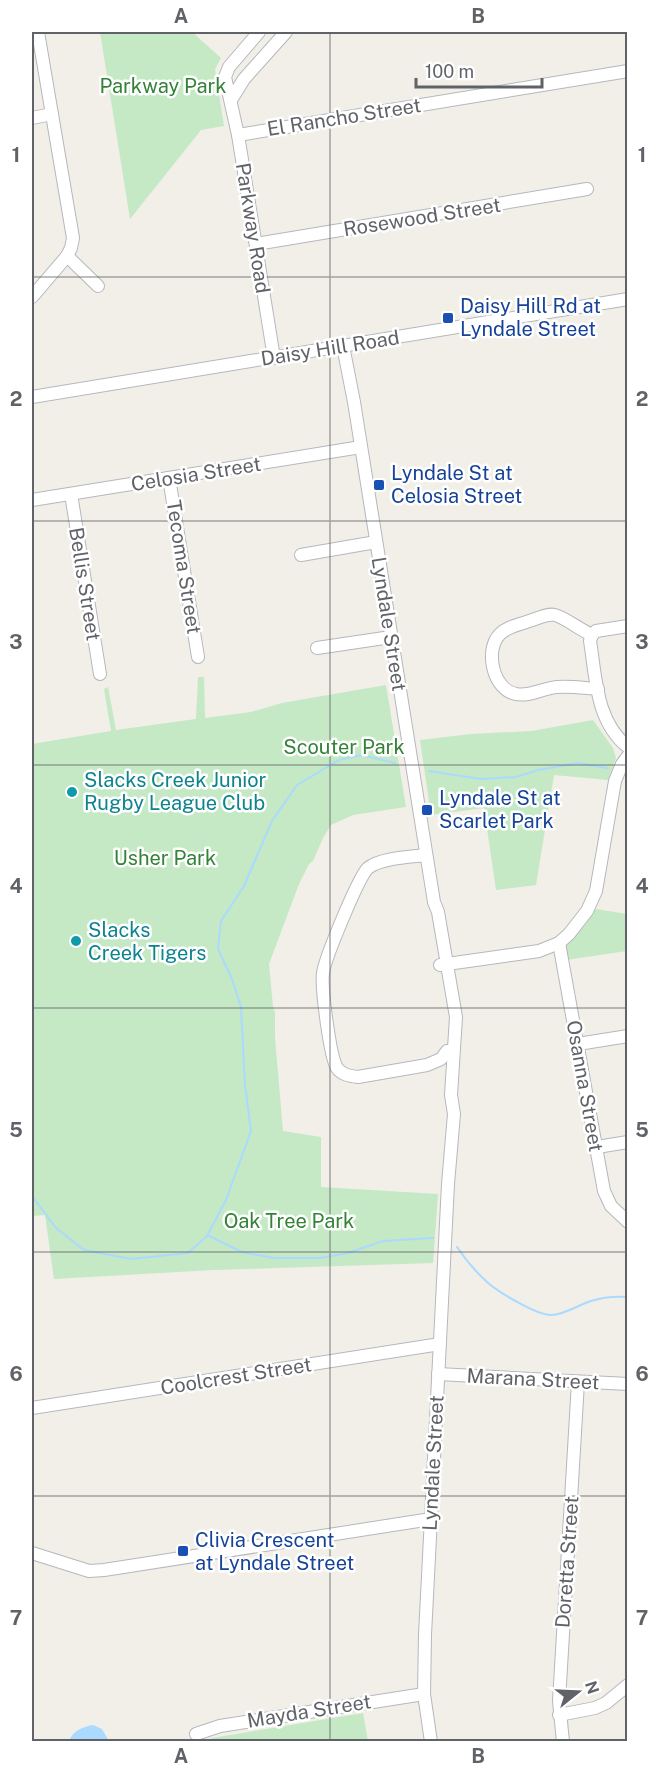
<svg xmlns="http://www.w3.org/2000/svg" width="659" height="1773" viewBox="0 0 659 1773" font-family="'Public Sans',sans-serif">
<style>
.green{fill:#c5e8c5}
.water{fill:#aadaff}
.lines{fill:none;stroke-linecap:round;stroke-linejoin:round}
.stream{stroke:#aadaff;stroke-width:2}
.minor-casing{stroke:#b5b8bc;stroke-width:14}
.minor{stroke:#fff;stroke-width:12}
.grid{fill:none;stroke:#5f6368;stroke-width:1.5;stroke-opacity:0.55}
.transit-dot{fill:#1a4fb4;stroke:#fff;stroke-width:2}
.culture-dot{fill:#0f9aa8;stroke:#fff;stroke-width:2}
.labels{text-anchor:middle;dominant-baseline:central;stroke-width:5;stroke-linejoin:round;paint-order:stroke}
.park-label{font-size:20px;fill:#348238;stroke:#fff}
.street-label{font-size:20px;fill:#5f6368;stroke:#fff}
.transit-label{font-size:20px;fill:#164399;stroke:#fff;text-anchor:start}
.culture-label{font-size:20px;fill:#0d838f;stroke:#fff;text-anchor:start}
.neatline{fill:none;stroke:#5f6368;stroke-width:2}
.grid-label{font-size:20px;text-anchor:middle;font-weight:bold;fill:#5f6368}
</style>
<rect width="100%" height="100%" fill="#f1efe8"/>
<g class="green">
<polygon points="100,32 192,32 221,58 215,69 224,126 201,130 130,219"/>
<polygon points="198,677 204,677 205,718 251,712 282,703 386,685 406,807 353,815 331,825 323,838 313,861 309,864 299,884 269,964 273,1007 275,1013 275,1038 283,1131 321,1137 321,1187 438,1194 433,1263 213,1270 54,1279 45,1215 32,1216 32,744 111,731 104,689 108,687 116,730 196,719"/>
<polygon points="593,720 613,748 616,758 608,780 554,775 536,885 496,890 484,808 431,815 420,740 471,734 532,731"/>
<polygon points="596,909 627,914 627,951 566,960 564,946 585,925"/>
<polygon points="363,1713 368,1741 209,1741 212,1738"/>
</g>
<path class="water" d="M93,1725L102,1729L109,1741H69C73,1731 82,1727 93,1725Z"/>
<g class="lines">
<g class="stream">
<polyline points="429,771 481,779 516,777 538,770 578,763 607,768"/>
<polyline points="626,778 628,779"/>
<polyline points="32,1196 56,1228 84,1250 131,1259 188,1253 207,1236 226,1200 251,1131 245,1085 241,1007 232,979 218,949 221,921 244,886 272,821 297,785 339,760 362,755 395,763"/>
<polyline points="209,1236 242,1252 273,1258 320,1258 348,1253 383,1241 433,1238"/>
<path d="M457,1247C465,1259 476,1272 487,1282C498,1292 538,1316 552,1315C566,1314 578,1305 591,1301C603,1297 615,1296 628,1297"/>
</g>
<defs>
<g id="minor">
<polyline points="259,32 229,67 225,77 238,135 274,358"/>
<polyline points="231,100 244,79 286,32"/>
<polyline points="32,118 52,114"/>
<polyline points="238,135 628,71"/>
<polyline points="256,244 587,189"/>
<polyline points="67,256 98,286"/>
<polyline points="32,297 67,256 71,248 73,238 38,32"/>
<polyline points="343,346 354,402 434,902 438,912 456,1017 451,1095 454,1114 448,1184 425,1635 424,1694 431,1742"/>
<polyline points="32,397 628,299"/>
<polyline points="169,478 198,657"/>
<polyline points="71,494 100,674"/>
<polyline points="32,500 361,447"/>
<polyline points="301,555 376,542"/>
<path d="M592,635C582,631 564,617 555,615C547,613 537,619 529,621C519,625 508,626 500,634C484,650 493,690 516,694C528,697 544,688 557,687C570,686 584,688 598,689"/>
<path d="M592,635L590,641C596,678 596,722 628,747"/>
<polyline points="592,635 596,631 628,626"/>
<polyline points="317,648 391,637"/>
<path d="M426,855C410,857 380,858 368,868C359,876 325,958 323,973C321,987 330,1057 337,1068C342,1075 350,1076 358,1077L427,1065L441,1059L447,1051"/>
<polyline points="559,943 604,1191 611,1206 628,1222"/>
<polyline points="440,965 539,951 559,943 569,934 587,911 596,891 615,781 622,764 628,756"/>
<polyline points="578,1044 628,1036"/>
<polyline points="597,1147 628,1142"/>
<polyline points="438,1374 628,1384"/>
<polyline points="32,1408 440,1344"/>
<polyline points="32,1553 89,1571 104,1570 431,1519"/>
<polyline points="559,1715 595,1708 606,1703 628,1685"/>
<polyline points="196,1734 220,1726 424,1694"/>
<polyline points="563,1742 559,1701 578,1382"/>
</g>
</defs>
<use href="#minor" class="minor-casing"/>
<use href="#minor" class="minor"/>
</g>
<path class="grid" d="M330,32V1742M32,277H628M32,521H628M32,765H628M32,1008H628M32,1252H628M32,1496H628"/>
<g class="transit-dot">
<rect x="442" y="312" width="12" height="12" rx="3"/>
<rect x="373" y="479" width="12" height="12" rx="3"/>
<rect x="421" y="804" width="12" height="12" rx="3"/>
<rect x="177" y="1545" width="12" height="12" rx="3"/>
</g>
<g class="culture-dot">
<circle cx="72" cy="792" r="6"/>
<circle cx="76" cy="941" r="6"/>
</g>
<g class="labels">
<g class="park-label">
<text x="163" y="86">Parkway Park</text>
<text x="344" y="747">Scouter Park</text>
<text x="165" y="858">Usher Park</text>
<text x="289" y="1221">Oak Tree Park</text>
</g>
<g class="street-label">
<text transform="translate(344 117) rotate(-9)">El Rancho Street</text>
<text transform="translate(422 217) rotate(-9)">Rosewood Street</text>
<text transform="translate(253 228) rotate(81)">Parkway Road</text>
<text transform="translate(330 348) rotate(-9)">Daisy Hill Road</text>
<text transform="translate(196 474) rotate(-9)">Celosia Street</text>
<text transform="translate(184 567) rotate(81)">Tecoma Street</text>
<text transform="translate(85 584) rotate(81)">Bellis Street</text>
<text transform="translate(389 624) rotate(81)">Lyndale Street</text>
<text transform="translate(585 1086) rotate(80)">Osanna Street</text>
<text transform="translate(236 1376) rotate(-9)">Coolcrest Street</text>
<text transform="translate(533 1379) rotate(3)">Marana Street</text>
<text transform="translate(433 1463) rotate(-87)">Lyndale Street</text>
<text transform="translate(567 1562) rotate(-86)">Doretta Street</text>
<text transform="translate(309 1711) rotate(-9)">Mayda Street</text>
</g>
<g class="transit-label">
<text x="460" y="306">Daisy Hill Rd at<tspan x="460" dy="23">Lyndale Street</tspan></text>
<text x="391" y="473">Lyndale St at<tspan x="391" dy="23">Celosia Street</tspan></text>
<text x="439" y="798">Lyndale St at<tspan x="439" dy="23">Scarlet Park</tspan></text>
<text x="195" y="1540">Clivia Crescent<tspan x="195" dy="23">at Lyndale Street</tspan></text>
</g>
<g class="culture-label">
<text x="84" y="780">Slacks Creek Junior<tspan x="84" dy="23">Rugby League Club</tspan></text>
<text x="88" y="930">Slacks<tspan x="88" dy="23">Creek Tigers</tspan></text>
</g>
</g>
<rect width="659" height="1773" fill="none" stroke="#ffffff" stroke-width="66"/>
<g transform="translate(578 1692) rotate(72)" stroke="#ffffff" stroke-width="4.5" paint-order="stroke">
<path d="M0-4.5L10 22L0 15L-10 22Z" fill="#5f6368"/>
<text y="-9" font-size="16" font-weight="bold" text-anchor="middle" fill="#5f6368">N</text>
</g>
<path d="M416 78v9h126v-9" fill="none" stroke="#5f6368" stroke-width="3"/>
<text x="425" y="78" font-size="18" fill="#5f6368" stroke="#ffffff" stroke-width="4.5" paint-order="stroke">100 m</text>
<rect x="33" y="33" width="593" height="1707" class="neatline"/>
<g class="grid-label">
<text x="181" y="23">A</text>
<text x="478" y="23">B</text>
<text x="16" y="162">1</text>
<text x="642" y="162">1</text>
<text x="16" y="406">2</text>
<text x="642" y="406">2</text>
<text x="16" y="649">3</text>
<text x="642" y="649">3</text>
<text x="16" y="893">4</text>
<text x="642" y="893">4</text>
<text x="16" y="1137">5</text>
<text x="642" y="1137">5</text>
<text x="16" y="1381">6</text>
<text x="642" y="1381">6</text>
<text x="16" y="1625">7</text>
<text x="642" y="1625">7</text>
<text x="181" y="1763">A</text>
<text x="478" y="1763">B</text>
</g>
</svg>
